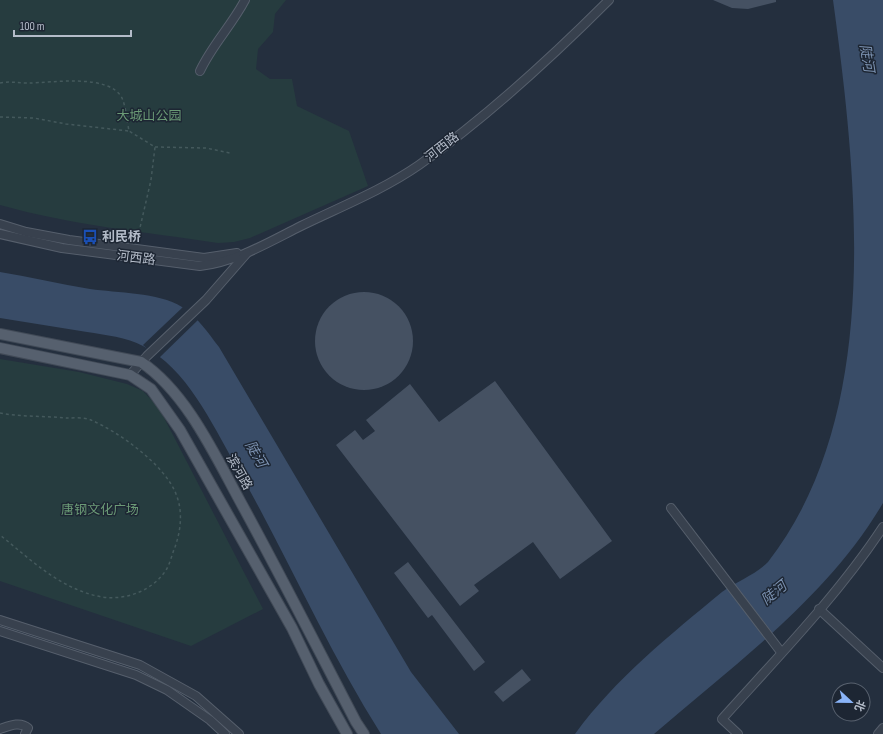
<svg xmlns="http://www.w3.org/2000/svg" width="883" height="734" viewBox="0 0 883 734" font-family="'Sofia Sans Condensed','Noto Sans SC',sans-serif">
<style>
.green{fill:#263c3f}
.water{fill:#394c67}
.pier{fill:#242f3e}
.building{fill:#455162}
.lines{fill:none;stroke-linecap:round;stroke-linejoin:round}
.minor-casing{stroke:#565f6c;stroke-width:10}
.major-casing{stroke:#414a57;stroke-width:12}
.path{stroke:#44595c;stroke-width:1.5;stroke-dasharray:3 3;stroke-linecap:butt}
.minor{stroke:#38414e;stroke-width:8}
.major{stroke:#56606e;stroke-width:10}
.labels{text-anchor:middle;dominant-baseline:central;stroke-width:3;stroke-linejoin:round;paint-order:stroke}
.park-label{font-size:13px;fill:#6b9a76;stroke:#1d2633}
.street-label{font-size:13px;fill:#b4bcc9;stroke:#1d2633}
.poi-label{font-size:13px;font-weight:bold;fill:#b4bcc9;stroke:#1d2633;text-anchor:start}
.water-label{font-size:14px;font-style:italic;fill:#7c92b1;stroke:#1d2633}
</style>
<rect width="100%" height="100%" fill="#242f3e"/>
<g class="green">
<path d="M0,0H286L275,14L273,32L258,49L256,69L270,79H292L297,106L349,131L368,186L250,238L234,242L218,243C145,232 71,225 0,205Z"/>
<polygon points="0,359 79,372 127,384 143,391 159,408 263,609 191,646 0,581"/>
</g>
<g class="water">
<path d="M833,0H883V503C827,598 736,663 654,734H575C615,679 670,635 722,592C737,581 755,575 768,562C883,414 858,183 833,0Z"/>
<path d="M0,272C30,277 60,284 90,289C117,293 158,292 182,307C197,316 208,333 219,347L411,672L459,734H381C326,647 286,553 235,464C211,422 187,369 143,346C127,337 105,335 87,332C58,327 29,323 0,318Z"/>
</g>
<polygon class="pier" points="184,306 199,319 158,359 143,345"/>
<g class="building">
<polygon points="713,0 776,0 776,2 748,9 732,8"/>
<circle cx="364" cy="341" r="49"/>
<polygon points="495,381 612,541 560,579 533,542 474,585 479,591 460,606 336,445 355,430 363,440 375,431 366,420 410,384 439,422"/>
<polygon points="408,562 485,662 474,671 432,615 428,618 394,573"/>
<polygon points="522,669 531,680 503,702 494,692"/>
</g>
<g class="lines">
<defs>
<g id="minor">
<path d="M200,71C212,45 232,25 245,0"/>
<polyline points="0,224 26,232 69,240 204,258 237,253"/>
<path d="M0,234L62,248L200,266C236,262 269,242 301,226C340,207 383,190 419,165C487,117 550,59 609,0"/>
<polyline points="130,375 147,356 206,300 247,253"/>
<polyline points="671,508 781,652"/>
<polyline points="819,609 883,668"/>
<polyline points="0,620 140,665 196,696 239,734"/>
<polyline points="0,631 136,675 167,690 210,720 225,734"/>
<path d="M0,729C9,726 20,721 28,728L25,734"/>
<path d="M738,734L722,719C776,659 839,594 883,527"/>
<polyline points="878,734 883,728"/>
</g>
<g id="major">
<path d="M0,334L141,362C186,392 215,455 240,501C280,574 318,649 356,722L364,734"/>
<polyline points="0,348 130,375 151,389 180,430 292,628 319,684 347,734"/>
</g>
</defs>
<use href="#minor" class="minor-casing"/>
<use href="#major" class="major-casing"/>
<g class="path">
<path d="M0,83C10,81 18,83 28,83C51,83 109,73 122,98C126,107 127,121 129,131L155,147L151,180L139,232"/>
<polyline points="0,117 34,118 66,124 129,131"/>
<polyline points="155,147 206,148 230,153"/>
<path d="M0,413C21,417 45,416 67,418C74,418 84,417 91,420C119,432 165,465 176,494C183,511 181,530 175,547C172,554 170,564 166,570C152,592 122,602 97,596C58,587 30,559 0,535"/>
</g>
<use href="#minor" class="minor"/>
<use href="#major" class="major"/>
</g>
<defs>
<symbol id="bus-bare" viewBox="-9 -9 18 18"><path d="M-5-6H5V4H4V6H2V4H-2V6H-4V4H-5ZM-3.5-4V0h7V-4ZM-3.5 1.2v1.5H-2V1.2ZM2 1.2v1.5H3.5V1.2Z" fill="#1a4fb4" stroke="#1d2633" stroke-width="2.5" paint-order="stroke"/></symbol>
</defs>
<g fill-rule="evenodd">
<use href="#bus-bare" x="79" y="226" width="22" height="22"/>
</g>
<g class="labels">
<g class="park-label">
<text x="149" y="116">大城山公园</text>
<text x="100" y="510">唐钢文化广场</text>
</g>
<g class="street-label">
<text transform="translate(442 147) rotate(-38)">河西路</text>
<text transform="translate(136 258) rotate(7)">河西路</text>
<text transform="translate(239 472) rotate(61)">滨河路</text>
</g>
<g class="poi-label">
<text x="102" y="237">利民桥</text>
</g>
<g class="water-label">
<text transform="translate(867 58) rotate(81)">陡河</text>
<text transform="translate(256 454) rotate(60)">陡河</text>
<text transform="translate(774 593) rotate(-39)">陡河</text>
</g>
</g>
<g transform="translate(851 702) rotate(112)"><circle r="19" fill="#1d2633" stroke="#59626f"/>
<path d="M0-3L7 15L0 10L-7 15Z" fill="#8ab4f8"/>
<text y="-6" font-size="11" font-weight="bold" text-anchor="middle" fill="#b4bcc9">北</text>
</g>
<path d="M14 30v6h117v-6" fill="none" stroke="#b4bcc9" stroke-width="2"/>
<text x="20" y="30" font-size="12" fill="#b4bcc9" stroke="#1d2633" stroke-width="3" paint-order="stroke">100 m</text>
</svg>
